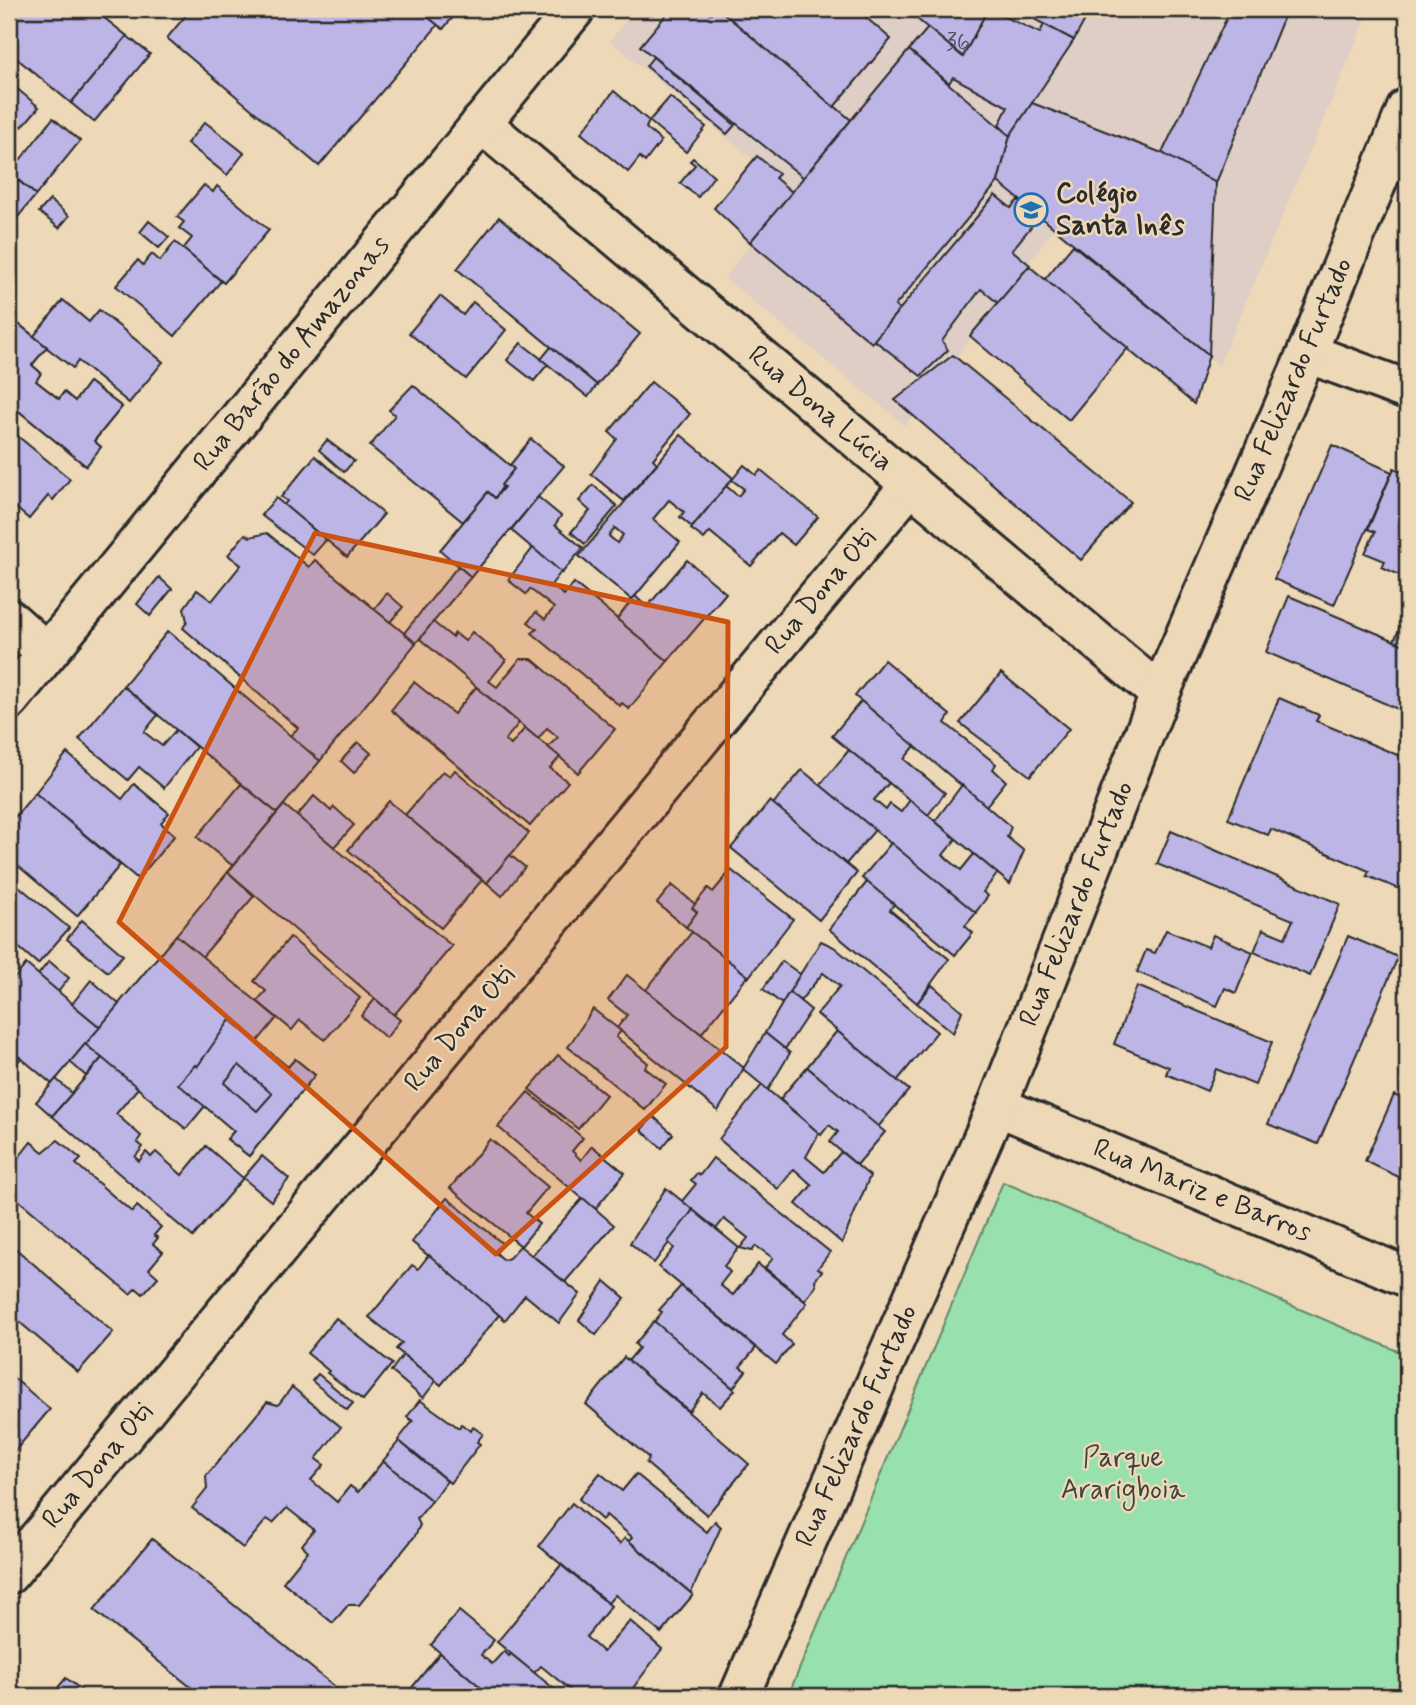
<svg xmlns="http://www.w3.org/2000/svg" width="1416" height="1705" viewBox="0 0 1416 1705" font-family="Mynerve,sans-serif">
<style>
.built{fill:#decec5}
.green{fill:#98e0ae;stroke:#62866c;stroke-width:2}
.building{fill:#bcb5e6;stroke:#2b2b2b;stroke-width:2;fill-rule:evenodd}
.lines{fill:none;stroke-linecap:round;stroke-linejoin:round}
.street-casing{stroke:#2b2b2b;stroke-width:44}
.secondary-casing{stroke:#2b2b2b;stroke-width:44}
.street{stroke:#edd8b7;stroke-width:38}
.secondary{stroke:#edd8b7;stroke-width:38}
.marked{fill:#cc5211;fill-opacity:0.2;stroke:#cc5211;stroke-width:5;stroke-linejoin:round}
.labels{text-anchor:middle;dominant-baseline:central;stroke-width:5;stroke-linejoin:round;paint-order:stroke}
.number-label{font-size:24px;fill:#4f4e5a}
.poi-label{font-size:28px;font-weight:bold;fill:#2b2b2b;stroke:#edd8b7;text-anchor:start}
.street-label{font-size:28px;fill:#2b2b2b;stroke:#edd8b7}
.park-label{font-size:28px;fill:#3b463f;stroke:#edd8b7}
</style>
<rect width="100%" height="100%" fill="#edd8b7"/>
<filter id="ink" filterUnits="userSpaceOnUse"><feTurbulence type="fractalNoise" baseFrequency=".0143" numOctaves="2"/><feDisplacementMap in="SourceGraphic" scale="14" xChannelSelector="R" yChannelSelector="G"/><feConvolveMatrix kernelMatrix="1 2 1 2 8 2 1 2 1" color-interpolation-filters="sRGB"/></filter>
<g filter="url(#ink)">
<polygon class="built" points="635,9 1370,9 1219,365 1054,229 905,425 724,278 792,192 610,41"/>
<polygon class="green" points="1003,1182 1407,1355 1407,1696 788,1696"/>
<g class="building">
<polygon points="9,9 93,9 127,36 71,103 9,52"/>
<polygon points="191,9 418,9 438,25 319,166 167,38"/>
<polygon points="418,9 460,9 443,29"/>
<polygon points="671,9 704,9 710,14 719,9 851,120 804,178 640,46"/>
<polygon points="719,9 856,9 891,39 834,107"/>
<polygon points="905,9 988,9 963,57"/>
<polygon points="988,9 1040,33 1044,24 1074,40 1010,136 999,125 1008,107 953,77 949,83 909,50 928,28 963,57"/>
<polygon points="1015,9 1091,9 1074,40"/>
<polygon points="1231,9 1287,9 1216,183 1162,153"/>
<polygon points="127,36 150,54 94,122 71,103"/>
<polygon points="909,50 1010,136 998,182 895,306 899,310 872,343 750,242"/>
<polygon points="653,57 735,125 727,134 646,66"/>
<polygon points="9,82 39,107 22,127 12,119 9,122"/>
<polygon points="614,91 649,121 646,128 661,141 645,162 640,157 628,172 581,133"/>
<polygon points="670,97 706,127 686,152 649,121"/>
<polygon points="1032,103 1162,153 1216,183 1209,355 998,182 1010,136"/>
<polygon points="53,118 80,141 36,195 10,173"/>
<polygon points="205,122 244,153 227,175 187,143"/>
<polygon points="757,156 779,174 775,178 792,192 750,242 714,208"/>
<polygon points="693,158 714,176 698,197 680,183 695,165 690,161"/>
<polygon points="9,173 36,195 9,228"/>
<polygon points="204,185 213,192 217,186 269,230 224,283 183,249 192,238 179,228 184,222 177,217"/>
<polygon points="995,195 1011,208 1018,200 1039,217 1012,250 1030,265 998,303 981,289 942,341 948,350 921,376 874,340"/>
<polygon points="50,200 69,216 59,228 39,212"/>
<polygon points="499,217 640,334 597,385 457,269"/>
<polygon points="149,221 169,237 159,248 140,232"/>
<polygon points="175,242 221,281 175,336 116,286 138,260 143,265 152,254 160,261"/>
<polygon points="1073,245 1209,355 1194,404 1044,280"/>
<polygon points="1029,266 1128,348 1069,420 970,336"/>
<polygon points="440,296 463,315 473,302 506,330 466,379 409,333"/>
<polygon points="63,300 89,322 99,310 163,362 129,403 78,361 73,368 33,337"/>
<polygon points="9,316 47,347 32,365 41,373 36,381 59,399 64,392 75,401 89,382 122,407 94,441 101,447 86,466 9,403"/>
<polygon points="16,322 47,347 32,365 41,373 36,381 59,399 64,392 75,401 89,382 122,407 94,441 101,447 86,466 9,403 9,331"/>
<polygon points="521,343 548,364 534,381 507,360"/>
<polygon points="551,347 597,385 588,397 541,359"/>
<polygon points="953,355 1131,502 1081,560 895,400"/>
<polygon points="651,382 690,414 653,459 657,463 624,501 591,474 617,439 609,432"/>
<polygon points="413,385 514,469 495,498 488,492 463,522 370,446 395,415 389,410"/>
<polygon points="9,429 70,479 53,500 48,496 29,519 9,502"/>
<path d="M681,435L733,478L692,527L680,517L684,512L669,500L653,519L680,542L632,600L579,556ZM615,528L623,535L617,543L609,536Z"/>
<polygon points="531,439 564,466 471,577 440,550 488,492 495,498 504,487 501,485 514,469 510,465"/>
<polygon points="327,440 354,461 344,472 319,450"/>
<polygon points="1332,445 1392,472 1334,605 1274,579"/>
<polygon points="315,456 384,514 347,557 284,505 287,501 281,497"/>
<polygon points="744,465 756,475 761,470 818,517 794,545 779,533 751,566 710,532 704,539 691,529 726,486 738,496 744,489 732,480"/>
<polygon points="1394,468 1407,474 1406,578 1382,567 1385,561 1365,553 1375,532 1368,529"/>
<polygon points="593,485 617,506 585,544 571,532 590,511 579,501"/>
<polygon points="538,497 561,516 555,525 583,548 562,573 511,530"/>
<polygon points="276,498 326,540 313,555 261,515"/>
<polygon points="267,533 309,567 315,560 416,643 320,761 290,736 298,728 183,628 187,621 184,608 197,590 212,601 241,565 228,555 245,534 250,537"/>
<polygon points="533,548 561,572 551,585 564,595 574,583 668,661 629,709 622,703 620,706 532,633 537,629 528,622 536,612 545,619 554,608 530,589 526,594 508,580"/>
<polygon points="687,560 726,593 668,661 617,619 635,596 647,607"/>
<polygon points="458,566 471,577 416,643 404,633"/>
<polygon points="159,577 172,589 150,616 137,604"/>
<polygon points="387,593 403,607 390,622 374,609"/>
<polygon points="1289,596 1407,646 1407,713 1266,652"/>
<polygon points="1407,611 1407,646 1394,641"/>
<polygon points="433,622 452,637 455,633 465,641 472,632 506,660 489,681 497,687 520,659 532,659 615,729 578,773 548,747 558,737 547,728 538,739 420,639"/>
<polygon points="168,631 320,761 277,813 123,686"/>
<polygon points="884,660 950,715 945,723 996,764 993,769 1006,781 986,806 855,696"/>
<polygon points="1001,673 1069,729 1030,776 960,723"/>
<polygon points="414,682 454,714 476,687 519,723 505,740 511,745 525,728 560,757 550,768 568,782 530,826 391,710"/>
<polygon points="123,686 158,715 144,732 162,746 176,730 196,747 164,788 139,767 128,780 79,739"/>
<polygon points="1279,698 1319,715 1316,721 1407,759 1407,892 1367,876 1369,871 1271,829 1268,835 1228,819"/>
<polygon points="861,701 915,746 904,759 945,793 928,815 832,736"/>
<polygon points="358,742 371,753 354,773 341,761"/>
<polygon points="849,750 889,783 874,800 886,810 890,804 901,812 910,800 956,839 943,855 961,870 974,854 998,873 983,892 988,896 975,913 820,785"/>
<polygon points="67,753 122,799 134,784 169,813 161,823 175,835 138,879 35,793"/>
<polygon points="455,770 529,833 487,883 405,815 443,771 450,776"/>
<polygon points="802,770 875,830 846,864 773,804"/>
<polygon points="241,784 277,813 233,866 197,837"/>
<polygon points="962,785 1011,827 1007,837 1024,851 1010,884 935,821"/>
<polygon points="35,793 120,865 77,916 9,858 9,824"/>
<polygon points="314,796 331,811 334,807 354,825 334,847 297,816"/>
<polygon points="389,801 482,880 441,928 348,850"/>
<polygon points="770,801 857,873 819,920 731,848"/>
<polygon points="284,805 452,946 394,1015 228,872"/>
<polygon points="1171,831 1340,904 1310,976 1254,952 1263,929 1285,938 1293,920 1157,864"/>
<polygon points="891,843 976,913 965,926 973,933 955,955 862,878"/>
<polygon points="510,855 525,867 502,896 487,883"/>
<polygon points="731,870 793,919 748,978 686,927 697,912 692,908 708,888 713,892"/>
<polygon points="228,872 254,896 202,957 176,935"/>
<polygon points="9,878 69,928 38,964 9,939"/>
<polygon points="867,882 894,904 890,910 949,959 917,1003 829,929"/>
<polygon points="672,885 695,904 692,908 697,912 686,927 657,903"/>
<polygon points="82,920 123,955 108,972 67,939"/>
<polygon points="1166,930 1208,947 1213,935 1253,952 1236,993 1225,988 1217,1006 1137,972 1146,950 1155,953"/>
<polygon points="692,932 748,976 701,1034 646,990"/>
<polygon points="176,935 277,1018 257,1042 288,1067 295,1059 315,1075 249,1156 227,1139 234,1131 205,1106 186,1129 85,1044"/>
<polygon points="1348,936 1398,957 1318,1144 1268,1124"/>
<polygon points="290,937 360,998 325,1040 300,1020 292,1030 257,1001 266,991 254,981"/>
<polygon points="821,941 834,947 937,1032 897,1081 817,1014 840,986 823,973 800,1001 789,992"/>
<polygon points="49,961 69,978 58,992 38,975"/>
<polygon points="782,961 800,974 782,1004 763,989"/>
<polygon points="26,964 100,1027 52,1084 9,1048 9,985"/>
<polygon points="627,975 744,1068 718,1111 617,1028 627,1015 608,1000"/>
<polygon points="91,980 119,1004 100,1027 72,1004"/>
<polygon points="932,985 962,1011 953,1033 917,1003"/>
<polygon points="1137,986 1272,1042 1255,1085 1216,1069 1207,1091 1166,1074 1169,1067 1114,1044"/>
<polygon points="789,992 811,1010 785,1049 765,1033"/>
<polygon points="375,999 400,1020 386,1038 361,1016"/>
<polygon points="593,1009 621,1031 616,1037 648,1063 645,1068 666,1084 645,1110 568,1047"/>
<polygon points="230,1020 288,1067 295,1059 315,1075 249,1156 227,1139 234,1131 178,1084 195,1065 197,1067"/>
<polygon points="837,1031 909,1090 878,1127 807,1067"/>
<polygon points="765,1033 790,1053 768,1090 743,1069"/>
<polygon points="85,1044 102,1058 86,1076 70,1062"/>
<polygon points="9,1048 21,1058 9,1072"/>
<polygon points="558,1055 606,1095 578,1129 529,1089"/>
<polygon points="102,1058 138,1088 116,1114 141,1136 137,1142 143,1147 135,1157 139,1161 146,1152 151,1157 156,1152 182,1175 206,1146 243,1178 193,1237 52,1116"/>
<polygon points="239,1065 272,1094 257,1111 224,1083"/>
<polygon points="807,1067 885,1132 857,1165 830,1142 838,1132 829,1125 821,1135 780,1099"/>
<polygon points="56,1079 72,1093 52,1116 36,1102"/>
<polygon points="762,1085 819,1133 806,1157 824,1172 841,1152 870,1176 842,1243 796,1204 812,1185 794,1169 778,1189 719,1139"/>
<polygon points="528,1092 583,1138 572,1151 581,1160 592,1146 625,1173 595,1209 498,1127"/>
<polygon points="1394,1095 1407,1101 1407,1181 1365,1161"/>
<polygon points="653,1116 673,1134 662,1148 641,1130"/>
<polygon points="490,1139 548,1187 526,1213 539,1224 521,1246 450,1188"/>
<polygon points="58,1140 81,1159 76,1164 132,1212 137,1206 161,1227 154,1235 158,1238 153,1244 163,1252 149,1269 158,1277 143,1294 136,1288 130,1294 9,1192 9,1154 12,1150 19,1157 31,1142 43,1152"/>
<polygon points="262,1156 289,1179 271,1201 243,1178"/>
<polygon points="713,1158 830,1252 818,1268 822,1271 815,1280 816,1286 805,1300 765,1268 773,1258 756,1246 752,1251 740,1248 748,1238 724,1219 716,1229 682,1201 696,1184 691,1180 697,1173 700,1175"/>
<polygon points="666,1188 693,1210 654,1263 630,1243"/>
<polygon points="447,1198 503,1244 496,1253 504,1260 509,1258 520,1246 580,1294 559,1323 525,1295 505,1320 412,1242"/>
<polygon points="583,1198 614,1225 565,1282 532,1255"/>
<polygon points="693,1210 739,1248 724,1266 730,1272 720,1285 733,1295 758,1264 807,1303 782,1335 792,1344 776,1364 659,1267 674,1248 668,1242"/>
<polygon points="9,1243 113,1332 78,1372 9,1313"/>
<polygon points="429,1255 499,1315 441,1385 396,1349 402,1343 369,1317 412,1265 418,1269"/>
<polygon points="605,1281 625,1298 596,1335 579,1320"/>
<polygon points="681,1286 756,1348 740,1367 746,1371 733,1388 654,1322 662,1312 659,1310"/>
<polygon points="336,1318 392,1364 363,1400 327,1373 329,1371 307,1353"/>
<polygon points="654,1321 735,1390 720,1407 703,1393 689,1411 628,1361 639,1348 635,1344"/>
<polygon points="403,1355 436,1381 423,1398 391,1371"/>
<polygon points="624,1357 749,1464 707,1515 646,1463 649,1458 586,1404"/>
<polygon points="9,1374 50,1409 9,1458"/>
<polygon points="318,1374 353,1403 347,1410 312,1381"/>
<polygon points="292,1387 341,1427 316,1459 324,1465 311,1480 337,1502 350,1486 358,1492 383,1461 432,1501 417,1519 420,1525 415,1536 359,1605 348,1605 333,1623 283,1582 308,1551 302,1545 314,1530 312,1528 287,1508 273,1523 267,1519 243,1548 192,1508 207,1489 206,1476 267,1402 278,1405"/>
<polygon points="420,1400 459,1428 461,1424 471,1431 473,1427 483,1434 477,1442 480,1444 450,1483 398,1440 413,1421 407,1417"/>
<polygon points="399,1441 447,1481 432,1501 383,1461"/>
<polygon points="600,1473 622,1491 636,1474 707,1532 715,1521 721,1527 691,1593 629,1541 632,1537 606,1515 602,1520 579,1499"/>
<polygon points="572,1503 620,1544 625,1538 693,1595 661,1633 615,1595 608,1603 539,1546"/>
<polygon points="152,1539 343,1693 340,1696 202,1696 94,1610"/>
<polygon points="561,1565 611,1606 586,1637 603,1652 630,1621 662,1649 627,1696 571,1696 574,1693 541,1666 534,1673 497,1642"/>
<polygon points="459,1611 494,1640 481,1655 492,1664 504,1651 509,1656 511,1654 563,1696 491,1696 431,1645"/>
<polygon points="440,1653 484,1690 479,1696 405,1696"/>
<polygon points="66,1678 89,1696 51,1696"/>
</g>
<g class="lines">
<defs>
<g id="street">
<polyline points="1307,353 1407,390"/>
<polyline points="9,1574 911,484"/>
</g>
<g id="secondary">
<polyline points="481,123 1160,694"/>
<polyline points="9,619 47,653"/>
<polyline points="9,700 575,9"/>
<polyline points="997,1106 1407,1277"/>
<polyline points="739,1696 997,1106 1160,694 1307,353 1407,108"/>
</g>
</defs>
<use href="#street" class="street-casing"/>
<use href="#secondary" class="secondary-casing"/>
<use href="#street" class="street"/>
<use href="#secondary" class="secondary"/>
</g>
</g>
<path class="marked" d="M315,533L728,622L726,1047L496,1254L119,922Z"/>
<defs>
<symbol id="school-ring" viewBox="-11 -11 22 22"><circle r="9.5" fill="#edd8b7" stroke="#1f6fb2" stroke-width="1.5"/><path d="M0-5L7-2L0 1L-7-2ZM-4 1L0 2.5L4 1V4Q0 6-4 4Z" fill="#1f6fb2"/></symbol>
</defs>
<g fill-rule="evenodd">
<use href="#school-ring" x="1012" y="191" width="38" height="38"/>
</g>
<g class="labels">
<g class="number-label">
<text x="958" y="42">36</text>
</g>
<g class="poi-label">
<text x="1056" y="194">Colégio<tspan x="1056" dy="32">Santa Inês</tspan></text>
</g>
<g class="street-label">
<text transform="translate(292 354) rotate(-51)">Rua Barão do Amazonas</text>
<text transform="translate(1294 380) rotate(-67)">Rua Felizardo Furtado</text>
<text transform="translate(820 409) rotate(40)">Rua Dona Lúcia</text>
<text transform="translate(821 592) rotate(-50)">Rua Dona Oti</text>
<text transform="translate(1077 904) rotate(-68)">Rua Felizardo Furtado</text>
<text transform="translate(460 1029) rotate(-50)">Rua Dona Oti</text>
<text transform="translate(1202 1191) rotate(22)">Rua Mariz e Barros</text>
<text transform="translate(857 1426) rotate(-66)">Rua Felizardo Furtado</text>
<text transform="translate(98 1466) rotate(-50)">Rua Dona Oti</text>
</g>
<g class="park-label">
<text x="1123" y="1458">Parque<tspan x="1123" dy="32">Ararigboia</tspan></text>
</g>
</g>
<rect width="1416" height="1705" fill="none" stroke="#edd8b7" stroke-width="35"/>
<rect x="18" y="18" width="1381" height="1670" fill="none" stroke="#2b2b2b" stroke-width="2.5" filter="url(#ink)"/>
</svg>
